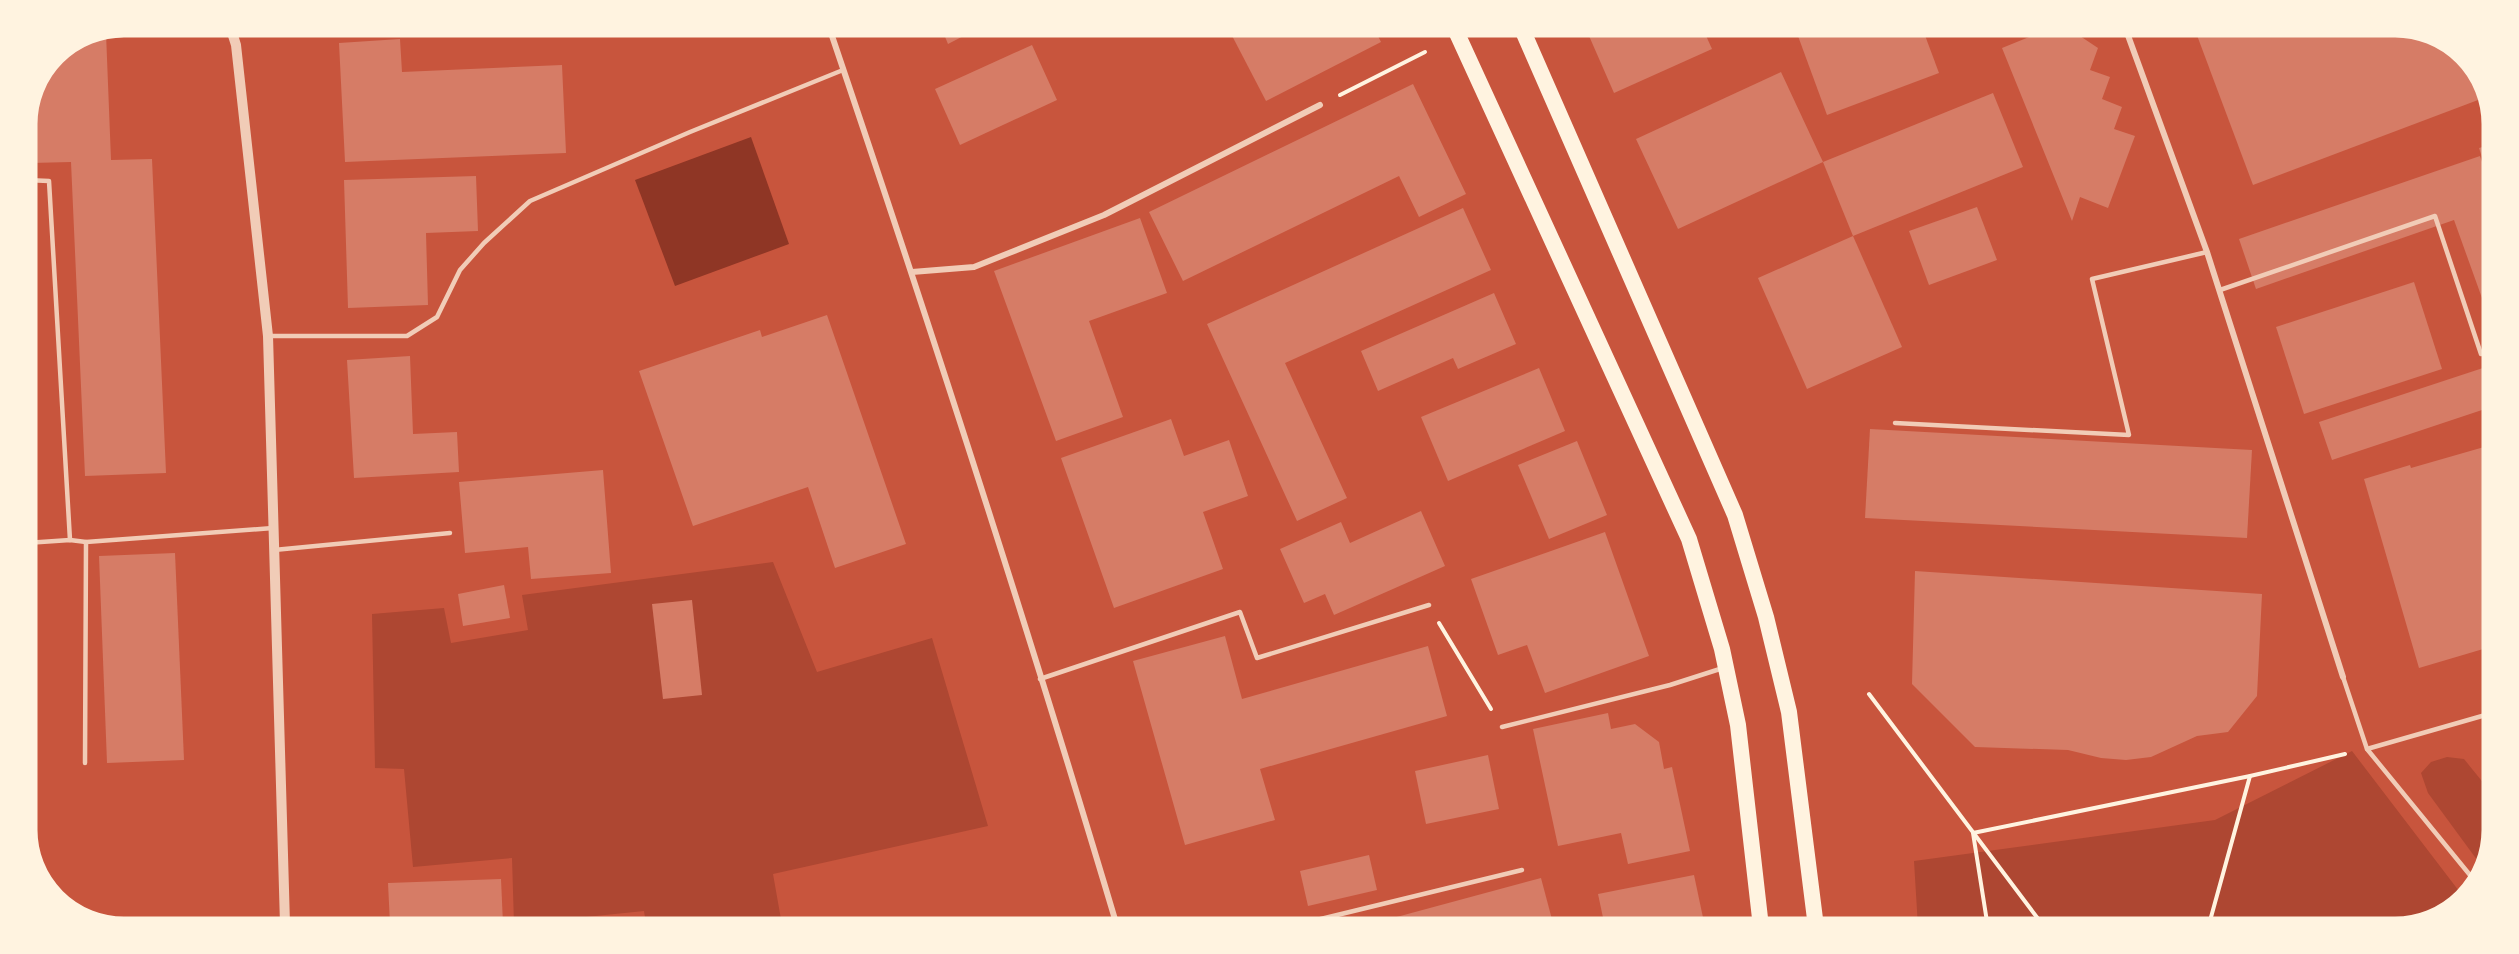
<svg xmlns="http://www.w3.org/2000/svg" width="2519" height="954" viewBox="0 0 2519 954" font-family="'DM Sans',sans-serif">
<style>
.green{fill:#ae4732}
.water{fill:#8f3625}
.building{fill:#d67c66}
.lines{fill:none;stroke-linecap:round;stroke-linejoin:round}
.path{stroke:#fff3e0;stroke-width:4}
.service{stroke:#f1ccb7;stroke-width:4.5}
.minor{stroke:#f1ccb7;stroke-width:6}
.tertiary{stroke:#f1ccb7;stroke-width:10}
.trunk{stroke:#fff3e0;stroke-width:16}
.rim{fill:none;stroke:#fff3e0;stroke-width:3}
</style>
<rect width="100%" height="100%" fill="#c8553d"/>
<g class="green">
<polygon points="773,562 817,672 932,638 988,826 773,874 782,925 646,924 644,911 566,919 566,924 514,924 512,858 413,867 404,769 375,768 372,614 444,608 451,643 528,630 522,595"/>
<polygon points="2352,751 2462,895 2450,912 2395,928 1918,927 1914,861 2215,820"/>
<polygon points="2447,757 2464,759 2485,785 2489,802 2488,862 2483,868 2428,793 2421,773 2431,762"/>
</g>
<polygon class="water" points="751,137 789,244 675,286 635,180"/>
<g class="building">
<polygon points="941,27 981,27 948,44"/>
<polygon points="1228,28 1374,28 1381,42 1266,101"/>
<polygon points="1586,29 1703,29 1712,49 1614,93"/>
<polygon points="1814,29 1923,30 1939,73 1827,115 1798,36"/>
<polygon points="2046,30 2078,30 2080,36 2098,48 2090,70 2110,77 2102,99 2122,107 2114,129 2135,136 2108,208 2080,197 2072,221 2002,48"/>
<polygon points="2195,30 2427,31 2473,64 2486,97 2253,185"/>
<polygon points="106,33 111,160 152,159 166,473 85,476 71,162 31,163 29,111 55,54"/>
<polygon points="400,39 402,72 562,65 566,153 345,162 339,43"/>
<polygon points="1032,45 1057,100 960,145 935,89"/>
<polygon points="1781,72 1823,162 1678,229 1636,139"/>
<polygon points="1413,84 1466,194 1419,217 1399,176 1183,281 1149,212"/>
<polygon points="1993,93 2023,167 1853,236 1823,162"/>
<polygon points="2493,144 2493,187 2492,188 2479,148"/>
<polygon points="2480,156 2493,194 2492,326 2454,220 2256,289 2239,239"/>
<polygon points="476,176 478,231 426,233 428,305 348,308 344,180"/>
<polygon points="1977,207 1997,260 1929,285 1909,231"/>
<polygon points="1463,208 1491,270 1285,363 1347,498 1297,521 1207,324"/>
<polygon points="1140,218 1167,293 1089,321 1123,417 1056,441 994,271"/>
<polygon points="1853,236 1902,347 1807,389 1758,278"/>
<polygon points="2414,282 2442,369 2304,414 2276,327"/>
<polygon points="1494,293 1516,344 1458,369 1453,358 1378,391 1361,351"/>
<polygon points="827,315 906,544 835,568 808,487 693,526 639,371 760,330 762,337"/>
<polygon points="410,356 413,434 457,432 459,472 354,478 347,360"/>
<polygon points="2492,365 2491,407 2332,460 2319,422"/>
<polygon points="1539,368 1565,431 1448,481 1421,417"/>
<polygon points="1171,419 1184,456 1229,440 1248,496 1203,512 1223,569 1114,608 1061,458"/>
<polygon points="1870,429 2252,450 2247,538 1865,518"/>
<polygon points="1577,441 1607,515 1549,539 1518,465"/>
<polygon points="2491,445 2490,647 2419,668 2364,479 2410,465 2411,468"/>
<polygon points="603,470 611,573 531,579 528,547 465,553 459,482"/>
<polygon points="1421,511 1445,566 1334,615 1325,594 1304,603 1280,549 1341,522 1350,543"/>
<polygon points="1605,532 1649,656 1545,693 1527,645 1498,655 1471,579"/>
<polygon points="175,553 184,760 107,763 99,556"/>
<polygon points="1915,571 2262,594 2257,696 2228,732 2197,736 2151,757 2126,760 2101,758 2068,750 1975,747 1912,684"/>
<polygon points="504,585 510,618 463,626 458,594"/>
<polygon points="692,600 702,695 663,699 652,604"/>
<polygon points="1225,636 1242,699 1428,646 1447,716 1260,769 1275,820 1185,845 1133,661"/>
<polygon points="1608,713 1611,729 1635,724 1659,742 1664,769 1672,767 1690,851 1628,864 1621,833 1558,846 1533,729"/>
<polygon points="1488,755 1499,809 1426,824 1415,771"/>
<polygon points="1369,855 1377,890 1308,906 1300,871"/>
<polygon points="1694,875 1705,927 1605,927 1598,894"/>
<polygon points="1541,878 1554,927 1368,926 1367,925"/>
<polygon points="501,879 503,924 390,924 388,883"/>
<polygon points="197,920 197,923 119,923 119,921"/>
</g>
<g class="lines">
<g class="path">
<polyline points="1340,95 1425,52"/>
<polyline points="1439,623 1491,709"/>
<polyline points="1869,694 2045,928"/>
<polyline points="1988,928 1973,833 2250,776 2345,754"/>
<polyline points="2208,928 2250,776"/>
</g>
<g class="service">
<polyline points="26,180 49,181 70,540"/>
<polyline points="2220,290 2435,216 2481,354"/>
<polyline points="268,336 407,336 437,317 460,270 484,243 530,201 690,132 843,70"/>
<polyline points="1895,423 2129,435 2092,279 2207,252"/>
<polyline points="26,543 70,540 86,542 273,528"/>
<polyline points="274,550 450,533"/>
<polyline points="2343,677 2367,749 2474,880"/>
<polyline points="1040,679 1240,612 1257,658 1429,605"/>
<polyline points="1502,727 1670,685 1723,668"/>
<polyline points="2367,749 2489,714"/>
<polyline points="85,763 86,542"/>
<polyline points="1292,926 1522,870"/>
</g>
<g class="minor">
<path d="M829,27C930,325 1027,624 1117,926"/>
<polyline points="2126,30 2207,252 2343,677"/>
<polyline points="912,272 974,267 1104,215 1320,105"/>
</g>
<polyline class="tertiary" points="230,26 236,45 268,336 285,924"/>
<g class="trunk">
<polyline points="1455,29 1689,539 1722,649 1738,725 1761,927"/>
<polyline points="1522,29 1735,515 1766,617 1789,712 1816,927"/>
</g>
</g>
<path d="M0 0H2519V954H0ZM124 36H2395A88 88 0 0 1 2483 124V830A88 88 0 0 1 2395 918H124A88 88 0 0 1 36 830V124A88 88 0 0 1 124 36Z" fill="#fff3e0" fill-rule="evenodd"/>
<path class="rim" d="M124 36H2395A88 88 0 0 1 2483 124V830A88 88 0 0 1 2395 918H124A88 88 0 0 1 36 830V124A88 88 0 0 1 124 36Z"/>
</svg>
